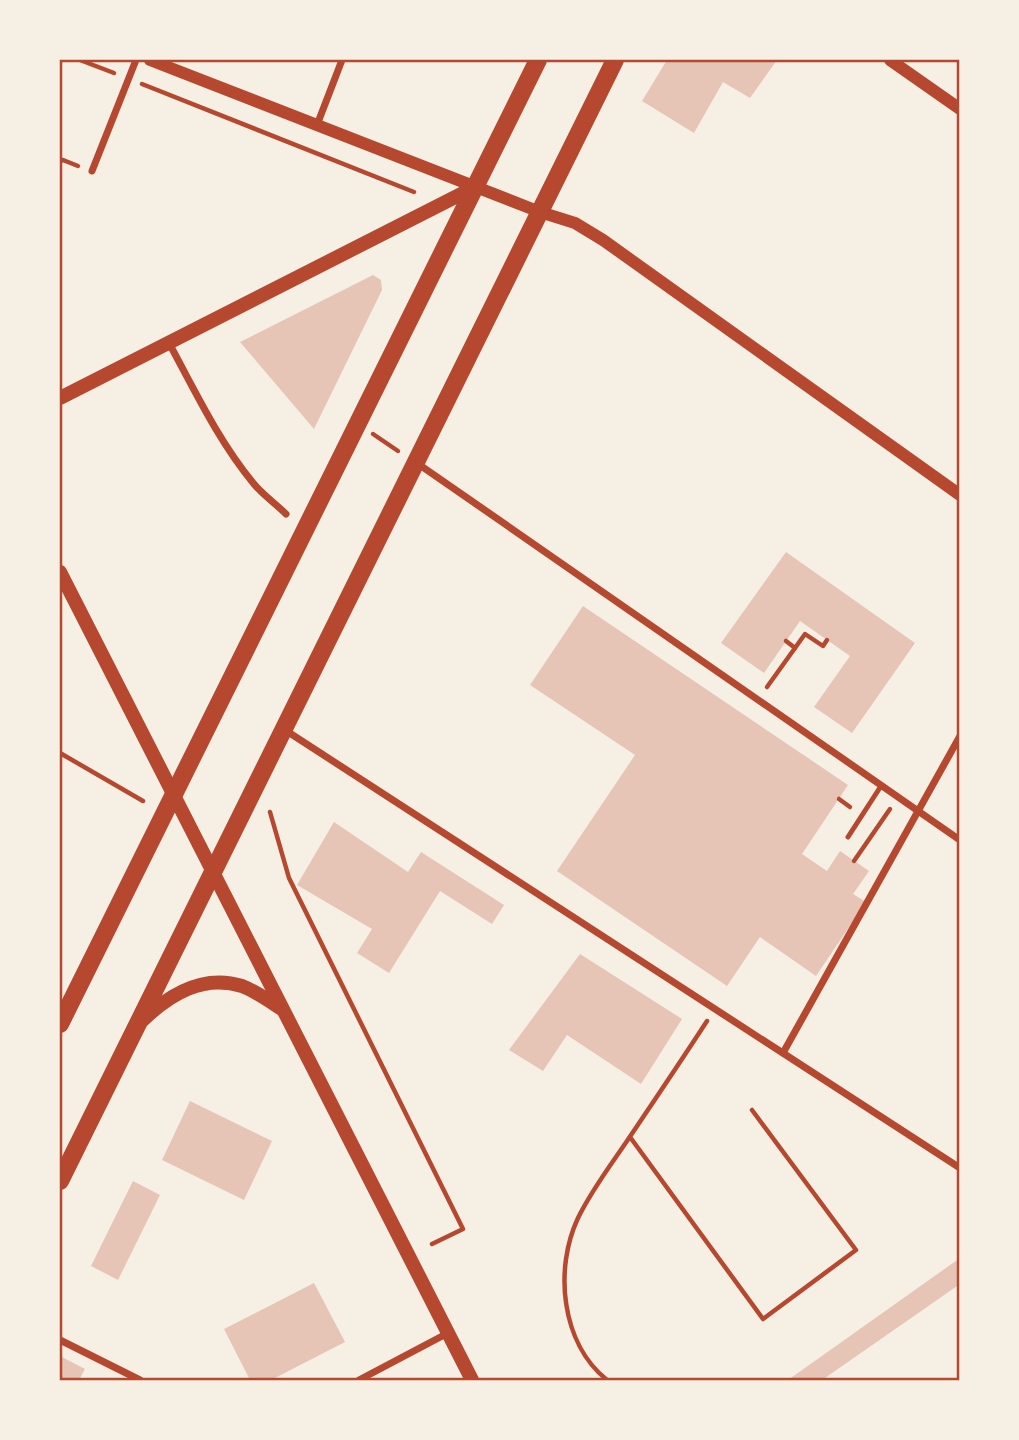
<svg xmlns="http://www.w3.org/2000/svg" width="1019" height="1440" viewBox="0 0 1019 1440" font-family="'IBM Plex Serif',serif">
<style>
.building{fill:#e6c5b7}
.lines{fill:none;stroke-linecap:round;stroke-linejoin:round}
.path{stroke:#b5482f;stroke-width:4.5}
.service{stroke:#b5482f;stroke-width:5}
.minor{stroke:#b5482f;stroke-width:7}
.tertiary{stroke:#b5482f;stroke-width:12}
.secondary{stroke:#b5482f;stroke-width:14}
.primary{stroke:#b5482f;stroke-width:18}
.neatline{fill:none;stroke:#b5482f;stroke-width:2.5}
</style>
<rect width="100%" height="100%" fill="#f6efe4"/>
<g class="building">
<polygon points="667,60 777,60 750,98 723,82 694,133 642,101"/>
<polygon points="373,275 381,280 382,290 314,429 240,342"/>
<polygon points="786,552 915,643 852,733 814,707 850,656 800,621 764,673 721,643"/>
<polygon points="583,606 848,785 802,854 827,871 840,851 869,871 853,894 866,902 816,976 760,937 727,986 557,871 635,755 530,685"/>
<polygon points="334,822 408,872 421,852 504,905 492,924 440,891 389,973 357,953 372,929 297,885"/>
<polygon points="580,954 682,1019 641,1084 567,1035 543,1071 509,1050"/>
<polygon points="190,1101 272,1141 244,1200 162,1160"/>
<polygon points="133,1181 160,1195 118,1280 91,1266"/>
<polygon points="960,1258 960,1284 822,1380 788,1380"/>
<polygon points="314,1283 345,1342 271,1380 250,1380 224,1329"/>
<polygon points="60,1356 85,1369 79,1380 60,1380"/>
</g>
<g class="lines">
<g class="path">
<polyline points="80,60 114,73"/>
<polyline points="142,84 414,192"/>
<polyline points="60,161 63,160 78,166"/>
<polyline points="373,434 398,451"/>
<polyline points="795,648 805,634 823,646 827,640"/>
<polyline points="767,687 795,648 786,641"/>
<polyline points="60,753 143,801"/>
<polyline points="839,799 850,807"/>
<polyline points="270,812 289,878 463,1229 432,1244"/>
<polyline points="854,861 890,809"/>
<polyline points="630,1137 763,1319 856,1250 752,1110"/>
<path d="M607,1380C561,1343 554,1269 578,1218C591,1191 610,1166 627,1141C654,1101 681,1061 707,1021"/>
</g>
<polyline class="service" points="848,837 881,786"/>
<g class="minor">
<polyline points="317,125 342,60"/>
<polyline points="92,171 136,60"/>
<path d="M169,343C195,391 219,442 254,484C263,495 276,504 286,514"/>
<polyline points="417,463 960,840"/>
<polyline points="285,730 960,1168"/>
<polyline points="783,1053 960,736"/>
<polyline points="60,1340 140,1380"/>
<polyline points="359,1380 448,1333"/>
</g>
<g class="tertiary">
<polyline points="150,60 540,212 575,223 603,240 960,495"/>
<polyline points="890,60 960,109"/>
</g>
<g class="secondary">
<polyline points="60,398 475,187"/>
<polyline points="60,572 472,1380"/>
<path d="M143,1020C170,994 203,974 242,986C255,991 268,1000 280,1008"/>
</g>
<g class="primary">
<polyline points="60,1024 538,60"/>
<polyline points="60,1181 615,60"/>
</g>
</g>
<rect width="1019" height="1440" fill="none" stroke="#f6efe4" stroke-width="122"/>
<rect x="61" y="61" width="897" height="1318" class="neatline"/>
</svg>
